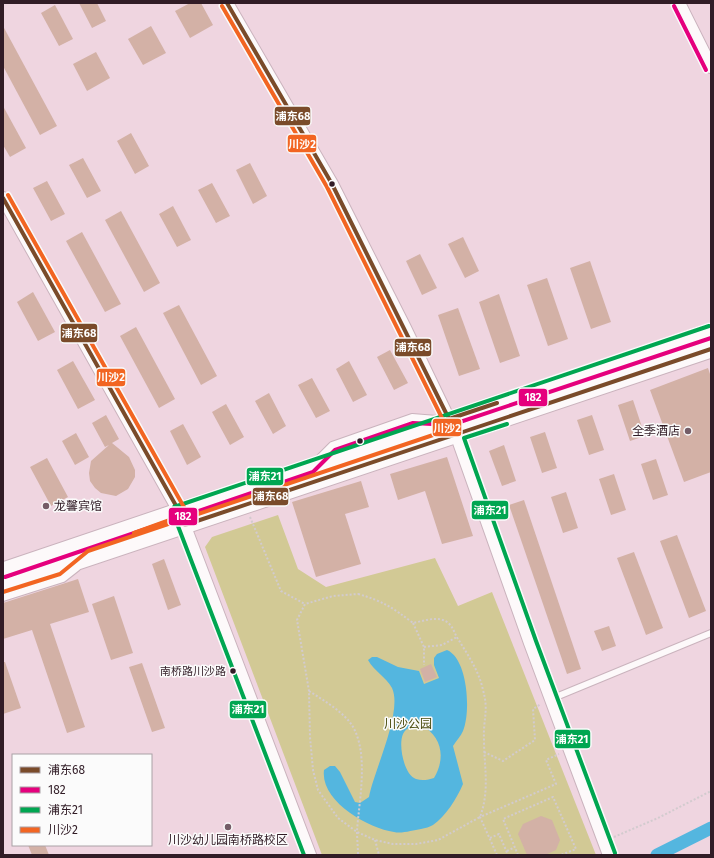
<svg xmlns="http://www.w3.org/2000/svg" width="714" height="858" viewBox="0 0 714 858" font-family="'Fira Sans','Noto Sans SC',sans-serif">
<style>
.green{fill:#d2c995}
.water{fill:#54b6df;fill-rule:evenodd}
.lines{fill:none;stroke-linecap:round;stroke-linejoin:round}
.canal{stroke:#54b6df;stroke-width:13}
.building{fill:#d3b1a6}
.service-casing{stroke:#cab3bd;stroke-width:8}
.minor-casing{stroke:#cab3bd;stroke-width:14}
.secondary-casing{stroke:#cab3bd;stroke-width:19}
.path{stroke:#d2cbce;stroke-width:2;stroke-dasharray:2 2;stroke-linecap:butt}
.service{stroke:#fdf9fa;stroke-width:6}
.minor{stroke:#fdf9fa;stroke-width:12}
.secondary{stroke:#fdf9fa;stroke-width:17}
.bus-1-casing{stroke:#fbfbfb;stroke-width:7}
.bus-2-casing{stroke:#fbfbfb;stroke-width:7}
.bus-3-casing{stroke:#fbfbfb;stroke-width:7}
.bus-4-casing{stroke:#fbfbfb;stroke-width:7}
.bus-1{stroke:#7a4b2a;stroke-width:4}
.bus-2{stroke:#e5007d;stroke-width:4}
.bus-3{stroke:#00a651;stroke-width:4}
.bus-4{stroke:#f26522;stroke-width:4}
.bus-dot{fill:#311c26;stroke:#fbfbfb;stroke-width:1.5}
.poi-dot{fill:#745d67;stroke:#fbfbfb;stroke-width:1.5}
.labels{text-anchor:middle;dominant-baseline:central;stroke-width:3;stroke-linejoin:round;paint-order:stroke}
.bus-label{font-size:11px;fill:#311c26;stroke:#fbfbfb;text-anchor:end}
.poi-label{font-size:12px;fill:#311c26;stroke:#fbfbfb;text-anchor:end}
.park-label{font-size:12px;fill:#494b0d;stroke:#fbfbfb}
.line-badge{stroke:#fbfbfb;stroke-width:1.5}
.badge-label{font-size:11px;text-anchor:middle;font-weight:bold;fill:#fff}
</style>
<rect width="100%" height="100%" fill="#efd5e0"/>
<polygon class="green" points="278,515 298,569 326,587 435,558 458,606 492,592 596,855 322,855 205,547 212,537"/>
<path class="water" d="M447,650C468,659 471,712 463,731C461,736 456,741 453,746L463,784C457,798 446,816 433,825C430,827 425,828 421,829C413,830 402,834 394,832C368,828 320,801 324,770L330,766H335L340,772L355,802L360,803L369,797C374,770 403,712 392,688C386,677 374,671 368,660L372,657H377L398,667L419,671L424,684L439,678L434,665V658L437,654ZM421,725C442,736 446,758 434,778C428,780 422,781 416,779C404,775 398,745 403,734C406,727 414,726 421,725Z"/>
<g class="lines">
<polyline class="canal" points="657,855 711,828"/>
</g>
<g class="building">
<polygon points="79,3 97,3 106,21 92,28"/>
<polygon points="190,3 201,3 213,25 190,38 175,11"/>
<polygon points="55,5 73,39 59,46 41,13"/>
<polygon points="3,26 57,126 40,135 3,66"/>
<polygon points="151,26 166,53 143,65 128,39"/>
<polygon points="96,52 110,78 87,91 73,64"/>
<polygon points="3,106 26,148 10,157 3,145"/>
<polygon points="131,133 149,166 135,174 117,141"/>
<polygon points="83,158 101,191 87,198 69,165"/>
<polygon points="250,163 267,196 253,204 236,170"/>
<polygon points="47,181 65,214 51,221 33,188"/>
<polygon points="212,183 230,216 216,223 198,190"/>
<polygon points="173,206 191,240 177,247 159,214"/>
<polygon points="121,211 160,283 144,292 105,220"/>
<polygon points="82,232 121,304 105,312 66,241"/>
<polygon points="463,237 479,271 465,278 448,244"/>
<polygon points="420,254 437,288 422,295 406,261"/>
<polygon points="590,261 611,322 591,329 570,268"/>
<polygon points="547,278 568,339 548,346 527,285"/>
<polygon points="33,292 55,332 38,341 17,302"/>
<polygon points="499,294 520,356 500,363 479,302"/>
<polygon points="179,305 217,376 201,385 163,313"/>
<polygon points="458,308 480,369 459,376 438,315"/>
<polygon points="136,327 175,399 159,408 120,336"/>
<polygon points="390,350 408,383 394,390 377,357"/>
<polygon points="73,361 95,400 78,409 57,370"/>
<polygon points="349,361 367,395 353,402 336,369"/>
<polygon points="708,368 711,377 711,472 684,482 650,390"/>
<polygon points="312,378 330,411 316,418 298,385"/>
<polygon points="269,393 286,426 273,434 255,401"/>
<polygon points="633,400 645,436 630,441 618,405"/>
<polygon points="226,404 244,437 230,445 212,412"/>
<polygon points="106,415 119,439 112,443 129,457 135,470 135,477 128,489 116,496 101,493 95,488 90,481 89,473 91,461 109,445 105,447 92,423"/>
<polygon points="592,415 604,450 589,455 577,420"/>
<polygon points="183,424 201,457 187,465 170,431"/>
<polygon points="545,432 557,468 542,473 530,437"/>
<polygon points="76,433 89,457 75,465 62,441"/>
<polygon points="504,445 516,481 502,486 489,451"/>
<polygon points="447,457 473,536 442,544 425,491 398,500 390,474"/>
<polygon points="47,458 68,497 51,506 30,467"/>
<polygon points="656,459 668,495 653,500 641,464"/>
<polygon points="614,474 626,510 611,515 599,479"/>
<polygon points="361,481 369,507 345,514 361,564 316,577 292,502"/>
<polygon points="566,492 578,528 563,533 551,497"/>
<polygon points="524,500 581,669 567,674 509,505"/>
<polygon points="677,535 706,611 689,618 660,541"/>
<polygon points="634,552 663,628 646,635 617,558"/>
<polygon points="164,559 181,605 168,610 152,564"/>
<polygon points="78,579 89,612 50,624 85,727 67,733 32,630 3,639 3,603"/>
<polygon points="114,596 133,653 111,660 92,604"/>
<polygon points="609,626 616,646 602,651 594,631"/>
<polygon points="3,662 5,662 21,708 3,714"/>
<polygon points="142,663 165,728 152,732 129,667"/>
<polygon points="431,664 437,677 425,682 420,669"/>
<polygon points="541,816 552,820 560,840 556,850 545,855 527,855 518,834 523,824"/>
<polygon points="28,845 45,845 49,855 32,855"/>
</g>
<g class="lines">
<defs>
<g id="service">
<polyline points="317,460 332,445 412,417 437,419"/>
<polyline points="3,598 63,579 77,568"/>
<polyline points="551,699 711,633"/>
</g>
<g id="minor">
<polyline points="227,3 332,184 405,328 456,434 530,643 609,855"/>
<polyline points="679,3 711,67"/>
<polyline points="3,198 179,511 310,855"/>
</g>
<g id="secondary">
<polyline points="3,571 711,332"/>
<polyline points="3,586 711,349"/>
</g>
</defs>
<use href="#service" class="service-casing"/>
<use href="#minor" class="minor-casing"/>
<use href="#secondary" class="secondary-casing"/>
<g class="path">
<polyline points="250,517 281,591 305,604"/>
<path d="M358,594C383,601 393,608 413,623C423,621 434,617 443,620C453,624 453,631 458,639C468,655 479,671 483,690C489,711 483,719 484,739C484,767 490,790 480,817L438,840L416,844H393L375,840L357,832L338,818L318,790L313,770L310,737L309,691L297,620L305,604L333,596Z"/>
<polyline points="413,623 424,647 424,665"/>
<polyline points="424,647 442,645 457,637"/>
<path d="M309,691C323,700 337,708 348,720C371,746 359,800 357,831C357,839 358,847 358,855"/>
<polyline points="484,752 503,761 535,740 533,709 541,704"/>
<polyline points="614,837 658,818 711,791"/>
<polyline points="490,838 499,834 508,855"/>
<polyline points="375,840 379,855"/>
<polyline points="507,851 515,847"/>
<polyline points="497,855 480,817 556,784 546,760 559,754"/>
<polyline points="518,855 503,819 553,797 576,849 561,855"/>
</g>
<use href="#service" class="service"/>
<use href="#minor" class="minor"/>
<use href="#secondary" class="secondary"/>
<defs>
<g id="bus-1">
<polyline points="227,3 332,184 449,419 497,403"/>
<polyline points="3,198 179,511 185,525 711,349"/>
</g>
<g id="bus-2">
<polyline points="674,6 706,70"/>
<polyline points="5,577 313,472 335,450 413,423 451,425 711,338"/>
</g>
<g id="bus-3">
<polyline points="507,424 464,438 536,641 615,853"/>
<polyline points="304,855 173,513 174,507 709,326"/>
</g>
<g id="bus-4">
<polyline points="8,195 185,509 184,514 181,516 134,533"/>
<polyline points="3,592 60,574 88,551 448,430 327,187 222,6"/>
</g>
</defs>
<use href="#bus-1" class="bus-1-casing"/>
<use href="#bus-2" class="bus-2-casing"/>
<use href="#bus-3" class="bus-3-casing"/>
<use href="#bus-4" class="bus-4-casing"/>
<use href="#bus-1" class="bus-1"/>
<use href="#bus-2" class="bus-2"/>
<use href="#bus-3" class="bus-3"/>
<use href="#bus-4" class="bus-4"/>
</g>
<g class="bus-dot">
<circle cx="332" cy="184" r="3.5"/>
<circle cx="360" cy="441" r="3.5"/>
<circle cx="233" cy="671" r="3.5"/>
</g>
<g class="poi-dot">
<circle cx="688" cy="431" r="4"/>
<circle cx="46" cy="506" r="4"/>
<circle cx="228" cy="827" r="4"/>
</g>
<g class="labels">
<g class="bus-label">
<text x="226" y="671">南桥路川沙路</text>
</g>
<g class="poi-label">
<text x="680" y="431">全季酒店</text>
<text x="54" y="506" text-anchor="start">龙馨宾馆</text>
<text x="228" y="840" text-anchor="middle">川沙幼儿园南桥路校区</text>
</g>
<g class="park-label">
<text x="408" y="724">川沙公园</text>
</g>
</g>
<g class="line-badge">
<rect x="274" y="106" width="37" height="20" rx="4" fill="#7a4b2a"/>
<rect x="287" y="134" width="30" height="19" rx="4" fill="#f26522"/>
<rect x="60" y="323" width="38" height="20" rx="4" fill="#7a4b2a"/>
<rect x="394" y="338" width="38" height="19" rx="4" fill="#7a4b2a"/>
<rect x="96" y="368" width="30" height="19" rx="4" fill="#f26522"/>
<rect x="518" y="388" width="30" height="19" rx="4" fill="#e5007d"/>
<rect x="432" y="418" width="30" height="19" rx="4" fill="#f26522"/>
<rect x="246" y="467" width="38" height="19" rx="4" fill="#00a651"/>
<rect x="252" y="487" width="37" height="19" rx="4" fill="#7a4b2a"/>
<rect x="471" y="500" width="38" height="20" rx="4" fill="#00a651"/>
<rect x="168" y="507" width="30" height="19" rx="4" fill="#e5007d"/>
<rect x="229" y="700" width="38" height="19" rx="4" fill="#00a651"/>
<rect x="554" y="729" width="37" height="20" rx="4" fill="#00a651"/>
</g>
<g class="badge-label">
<text x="293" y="120">浦东68</text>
<text x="302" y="148">川沙2</text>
<text x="79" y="337">浦东68</text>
<text x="413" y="351">浦东68</text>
<text x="111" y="381">川沙2</text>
<text x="533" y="401">182</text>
<text x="447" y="432">川沙2</text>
<text x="265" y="480">浦东21</text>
<text x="271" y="500">浦东68</text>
<text x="490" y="514">浦东21</text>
<text x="183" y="520">182</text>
<text x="248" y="713">浦东21</text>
<text x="572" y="743">浦东21</text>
</g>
<rect width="714" height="858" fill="none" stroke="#311c26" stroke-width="8"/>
<rect x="12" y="754" width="140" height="92" fill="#fbfbfb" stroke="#aaa2a6"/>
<rect x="20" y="767" width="20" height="6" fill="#7a4b2a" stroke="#aaa2a6"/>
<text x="48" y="774" font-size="12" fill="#311c26">浦东68</text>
<rect x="20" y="787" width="20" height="6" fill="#e5007d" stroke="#aaa2a6"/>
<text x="48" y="794" font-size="12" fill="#311c26">182</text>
<rect x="20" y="807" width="20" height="6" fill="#00a651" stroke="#aaa2a6"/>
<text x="48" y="814" font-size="12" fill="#311c26">浦东21</text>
<rect x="20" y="827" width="20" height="6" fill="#f26522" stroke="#aaa2a6"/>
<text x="48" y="834" font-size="12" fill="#311c26">川沙2</text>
</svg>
